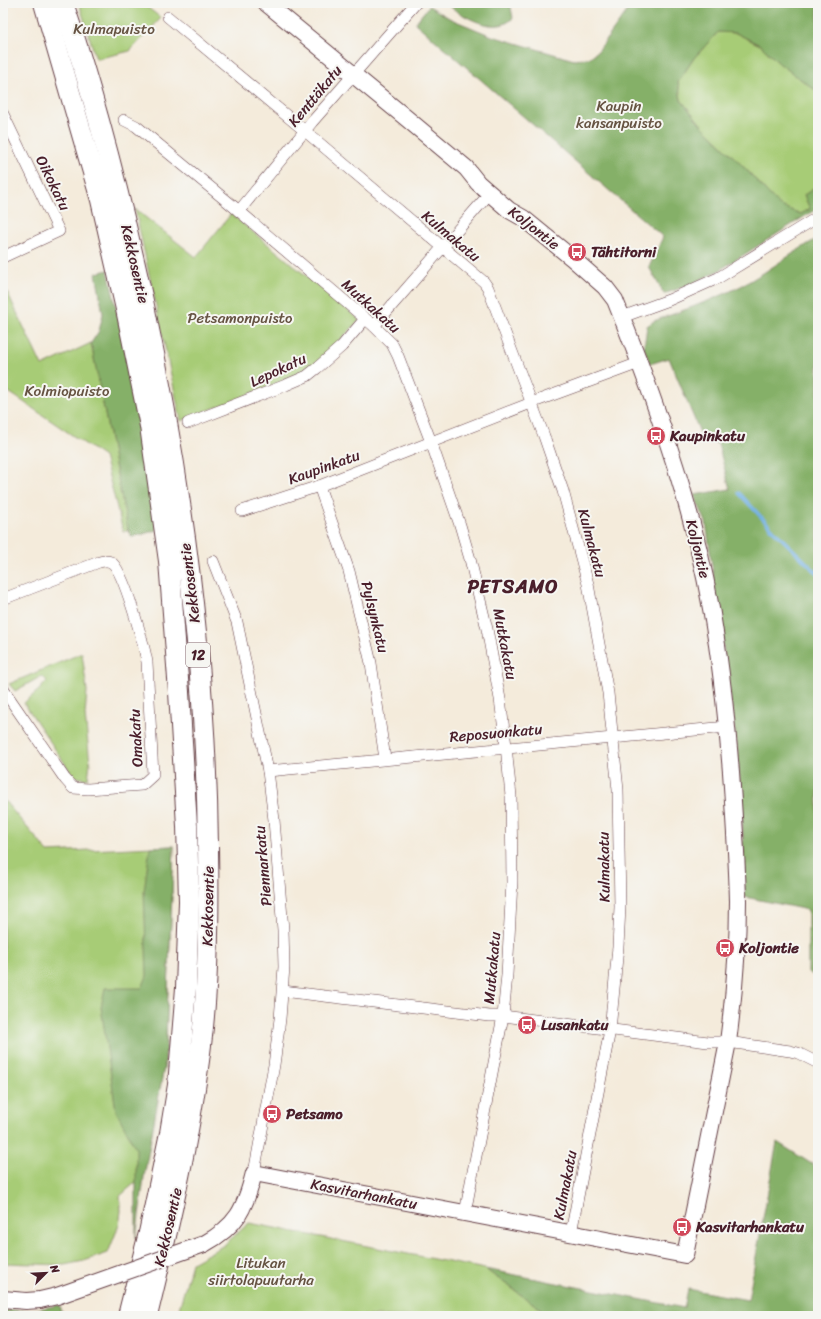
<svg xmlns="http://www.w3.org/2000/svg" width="821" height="1319" viewBox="0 0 821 1319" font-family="Sriracha,sans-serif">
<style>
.green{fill:#a7cc76;stroke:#787650}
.forest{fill:#85b067;stroke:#686849}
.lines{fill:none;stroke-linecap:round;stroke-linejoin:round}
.stream{stroke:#73b1e6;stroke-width:3.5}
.street-casing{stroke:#643e45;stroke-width:12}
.secondary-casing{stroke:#643e45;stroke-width:18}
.highway-casing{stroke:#643e45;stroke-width:22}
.street{stroke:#fff;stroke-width:11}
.secondary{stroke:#fff;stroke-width:16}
.highway{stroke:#fff;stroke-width:20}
.secondary-bridge-casing{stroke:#643e45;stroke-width:18;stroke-linecap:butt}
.secondary-bridge{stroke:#fff;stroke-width:16}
.labels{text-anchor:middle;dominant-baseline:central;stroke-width:4;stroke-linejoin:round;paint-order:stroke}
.shield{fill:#f6f6f2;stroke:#7e6067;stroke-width:1}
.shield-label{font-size:14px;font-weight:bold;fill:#4a1f2b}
.park-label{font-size:15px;fill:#665342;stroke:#f6f6f2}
.street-label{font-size:15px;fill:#4a1f2b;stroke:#f6f6f2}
.poi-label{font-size:15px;font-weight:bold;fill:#4a1f2b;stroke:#f6f6f2;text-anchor:start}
.district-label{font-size:19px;font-weight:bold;letter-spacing:1px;fill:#4a1f2b;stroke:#f6f6f2}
</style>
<rect width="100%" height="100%" fill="#f6f6f2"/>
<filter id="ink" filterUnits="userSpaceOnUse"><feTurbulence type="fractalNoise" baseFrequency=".025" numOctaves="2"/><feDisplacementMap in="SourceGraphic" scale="8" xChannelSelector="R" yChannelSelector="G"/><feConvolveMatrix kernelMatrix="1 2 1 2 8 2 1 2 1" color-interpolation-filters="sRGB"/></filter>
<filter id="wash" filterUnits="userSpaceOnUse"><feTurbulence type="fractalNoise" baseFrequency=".012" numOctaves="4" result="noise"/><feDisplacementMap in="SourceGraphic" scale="16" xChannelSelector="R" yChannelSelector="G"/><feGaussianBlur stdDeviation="0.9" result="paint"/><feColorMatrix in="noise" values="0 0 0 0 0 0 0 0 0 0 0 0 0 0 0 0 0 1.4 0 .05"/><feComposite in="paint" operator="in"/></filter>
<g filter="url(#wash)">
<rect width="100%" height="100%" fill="#f4ebdb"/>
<g class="green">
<polygon points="79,3 142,3 161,18 130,51 96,59"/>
<polygon points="718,32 736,33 760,45 780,64 818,92 818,186 804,195 810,209 801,214 780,206 742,165 703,127 681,100 678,82 694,58"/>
<polygon points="135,209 196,257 231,214 360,320 324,356 304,371 283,381 181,421"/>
<polygon points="3,283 42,366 91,343 128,530 123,531 104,457 3,388"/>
<polygon points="82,653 87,691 85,715 90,763 88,779 74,777 24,703 40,689 47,681 42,676 15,691 9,684"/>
<polygon points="3,799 48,852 174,846 165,1062 136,1182 120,1196 121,1211 119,1225 108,1253 84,1261 64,1265 3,1263"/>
<polygon points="249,1223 485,1269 541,1309 542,1316 177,1316 192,1263 224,1245"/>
</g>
<g class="forest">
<path d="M445,3H510L513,18C495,37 461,15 445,3Z"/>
<polygon points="633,3 818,3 818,92 780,64 760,45 736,33 718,32 694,58 678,82 681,100 703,127 742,165 780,206 801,214 810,209 804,195 818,186 818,208 718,271 689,285 664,294 649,267 663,237 415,23 429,6 451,19 492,36 574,60 589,58 598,51"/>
<path d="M818,238V978L808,972V910L745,897L742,812L737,747L706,522L694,495L730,489L718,444L701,435L669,358L650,364L644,348L647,326L654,321C684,310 716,299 745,284C770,270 793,252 818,238Z"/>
<polygon points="108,270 136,400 157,530 132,537 128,530 91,343 99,331 103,314 96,273"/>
<polygon points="174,846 165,1062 144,1177 136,1238 136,1149 116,1111 101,1007 105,988 142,988 147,976 144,891 150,847"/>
<polygon points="777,1142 818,1168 818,1316 542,1316 541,1309 485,1269 684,1308 688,1289 748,1300"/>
<polygon points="59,1305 64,1316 3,1316 3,1310 29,1311"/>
</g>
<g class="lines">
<polyline class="stream" points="739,493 775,532 818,574"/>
</g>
</g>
<g filter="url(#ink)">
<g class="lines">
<defs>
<g id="street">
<polyline points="168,17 305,131 484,282 488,288 544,436 563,491 588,584 608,693 618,790 620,907 618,947 610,1030 571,1233"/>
<polyline points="3,114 59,231 3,257"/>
<polyline points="124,120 136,126 239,211 374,326 392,344 398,356 431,442 460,525 470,559 487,629 500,699 506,746 511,796 512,882 507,975 503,1016 465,1213"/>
<polyline points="239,211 312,122 416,3"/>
<polyline points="622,317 669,300 718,278 818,217"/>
<polyline points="374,326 490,193"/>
<polyline points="188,423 286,385 307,376 317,368 342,346 365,319"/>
<polyline points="319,486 349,571 371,663 385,759"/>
<polyline points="242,511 319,486 531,403 639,363"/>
<polyline points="213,561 237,622 268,771 274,820 283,930 284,967 280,1019 274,1065 254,1173"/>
<path d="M3,599L99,562C103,561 107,560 111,562C124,570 144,646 147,662L153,775L142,785L88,789L73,788L65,779L3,689"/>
<polyline points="268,771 727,727"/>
<polyline points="283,991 489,1016 503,1016 708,1042 728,1042 790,1051 798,1053 818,1063"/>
</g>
<g id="secondary">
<path d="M204,1244C237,1226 245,1209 254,1173L685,1255L728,1042C734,996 738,949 738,901C737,858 734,815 731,772C724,687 714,602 691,520C671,445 644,372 615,300L605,287L572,258L523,218L509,210L478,183L466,168L405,117L266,3"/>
<polyline points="3,1299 26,1301 40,1300"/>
</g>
<g id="highway">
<polyline points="44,3 101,200 126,309 150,426 169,561 179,692 187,826 189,901 186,988 178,1085 170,1133 149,1233 128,1316"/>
<path d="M63,3C96,100 121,200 143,301C182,480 206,662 208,846C209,906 209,967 203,1027C193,1124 170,1221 147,1316"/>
</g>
</defs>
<use href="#street" class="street-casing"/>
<use href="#secondary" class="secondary-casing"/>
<use href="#highway" class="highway-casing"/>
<use href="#street" class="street"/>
<use href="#secondary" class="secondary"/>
<use href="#highway" class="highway"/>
<defs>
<polyline id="secondary-bridge" points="40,1300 57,1296 204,1244"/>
</defs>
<use href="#secondary-bridge" class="secondary-bridge-casing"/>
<use href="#secondary-bridge" class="secondary-bridge"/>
</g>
</g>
<defs>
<symbol id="bus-disc" viewBox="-11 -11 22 22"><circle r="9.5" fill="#d1495b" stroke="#f6f6f2"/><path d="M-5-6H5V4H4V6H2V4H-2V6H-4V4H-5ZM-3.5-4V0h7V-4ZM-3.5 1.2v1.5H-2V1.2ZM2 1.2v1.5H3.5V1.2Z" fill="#fff"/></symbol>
</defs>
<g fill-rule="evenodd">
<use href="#bus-disc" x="566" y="241" width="22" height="22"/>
<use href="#bus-disc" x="645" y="425" width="22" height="22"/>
<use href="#bus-disc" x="714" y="937" width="22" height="22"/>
<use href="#bus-disc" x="516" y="1014" width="22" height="22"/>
<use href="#bus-disc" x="261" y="1103" width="22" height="22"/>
<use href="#bus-disc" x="671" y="1216" width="22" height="22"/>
</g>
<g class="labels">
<rect class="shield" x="186" y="643" width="24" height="24" rx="3"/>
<g class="shield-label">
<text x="198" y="655">12</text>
</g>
<g class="park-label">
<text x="114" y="29">Kulmapuisto</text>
<text x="619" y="106">Kaupin<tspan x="619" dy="17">kansanpuisto</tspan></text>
<text x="240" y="318">Petsamonpuisto</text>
<text x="67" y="391">Kolmiopuisto</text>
<text x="261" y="1263">Litukan<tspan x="261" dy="17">siirtolapuutarha</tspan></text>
</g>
<g class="street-label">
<text transform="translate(315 96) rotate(-50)">Kenttäkatu</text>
<text transform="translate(53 183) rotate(64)">Oikokatu</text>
<text transform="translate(534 228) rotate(38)">Koljontie</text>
<text transform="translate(451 236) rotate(40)">Kulmakatu</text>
<text transform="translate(135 264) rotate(77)">Kekkosentie</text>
<text transform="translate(371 306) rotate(42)">Mutkakatu</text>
<text transform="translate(278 370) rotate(-25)">Lepokatu</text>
<text transform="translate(324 467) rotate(-20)">Kaupinkatu</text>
<text transform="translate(592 543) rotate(75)">Kulmakatu</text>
<text transform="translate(698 549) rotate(76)">Koljontie</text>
<text transform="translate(190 583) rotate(-97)">Kekkosentie</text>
<text transform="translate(375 617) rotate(76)">Pylsynkatu</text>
<text transform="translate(505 644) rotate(79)">Mutkakatu</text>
<text transform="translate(496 733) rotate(-5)">Reposuonkatu</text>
<text transform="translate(136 738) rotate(-93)">Omakatu</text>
<text transform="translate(263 866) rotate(-95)">Piennarkatu</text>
<text transform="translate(604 867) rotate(-91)">Kulmakatu</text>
<text transform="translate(208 906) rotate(-89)">Kekkosentie</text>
<text transform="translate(492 968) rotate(-85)">Mutkakatu</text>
<text transform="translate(565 1185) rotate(-79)">Kulmakatu</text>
<text transform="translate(364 1194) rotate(11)">Kasvitarhankatu</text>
<text transform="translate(168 1227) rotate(-77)">Kekkosentie</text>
</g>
<g class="poi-label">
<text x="591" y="252">Tähtitorni</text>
<text x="670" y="436">Kaupinkatu</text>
<text x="739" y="948">Koljontie</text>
<text x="541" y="1025">Lusankatu</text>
<text x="286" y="1114">Petsamo</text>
<text x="696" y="1227">Kasvitarhankatu</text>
</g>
<g class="district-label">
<text x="513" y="586">PETSAMO</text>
</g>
</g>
<rect width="821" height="1319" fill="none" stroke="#f6f6f2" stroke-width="16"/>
<g transform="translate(46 1273) rotate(66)" stroke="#f6f6f2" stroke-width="3" paint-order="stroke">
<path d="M0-3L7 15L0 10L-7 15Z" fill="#4a1f2b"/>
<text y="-6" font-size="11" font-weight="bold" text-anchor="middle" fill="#4a1f2b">N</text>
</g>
</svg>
